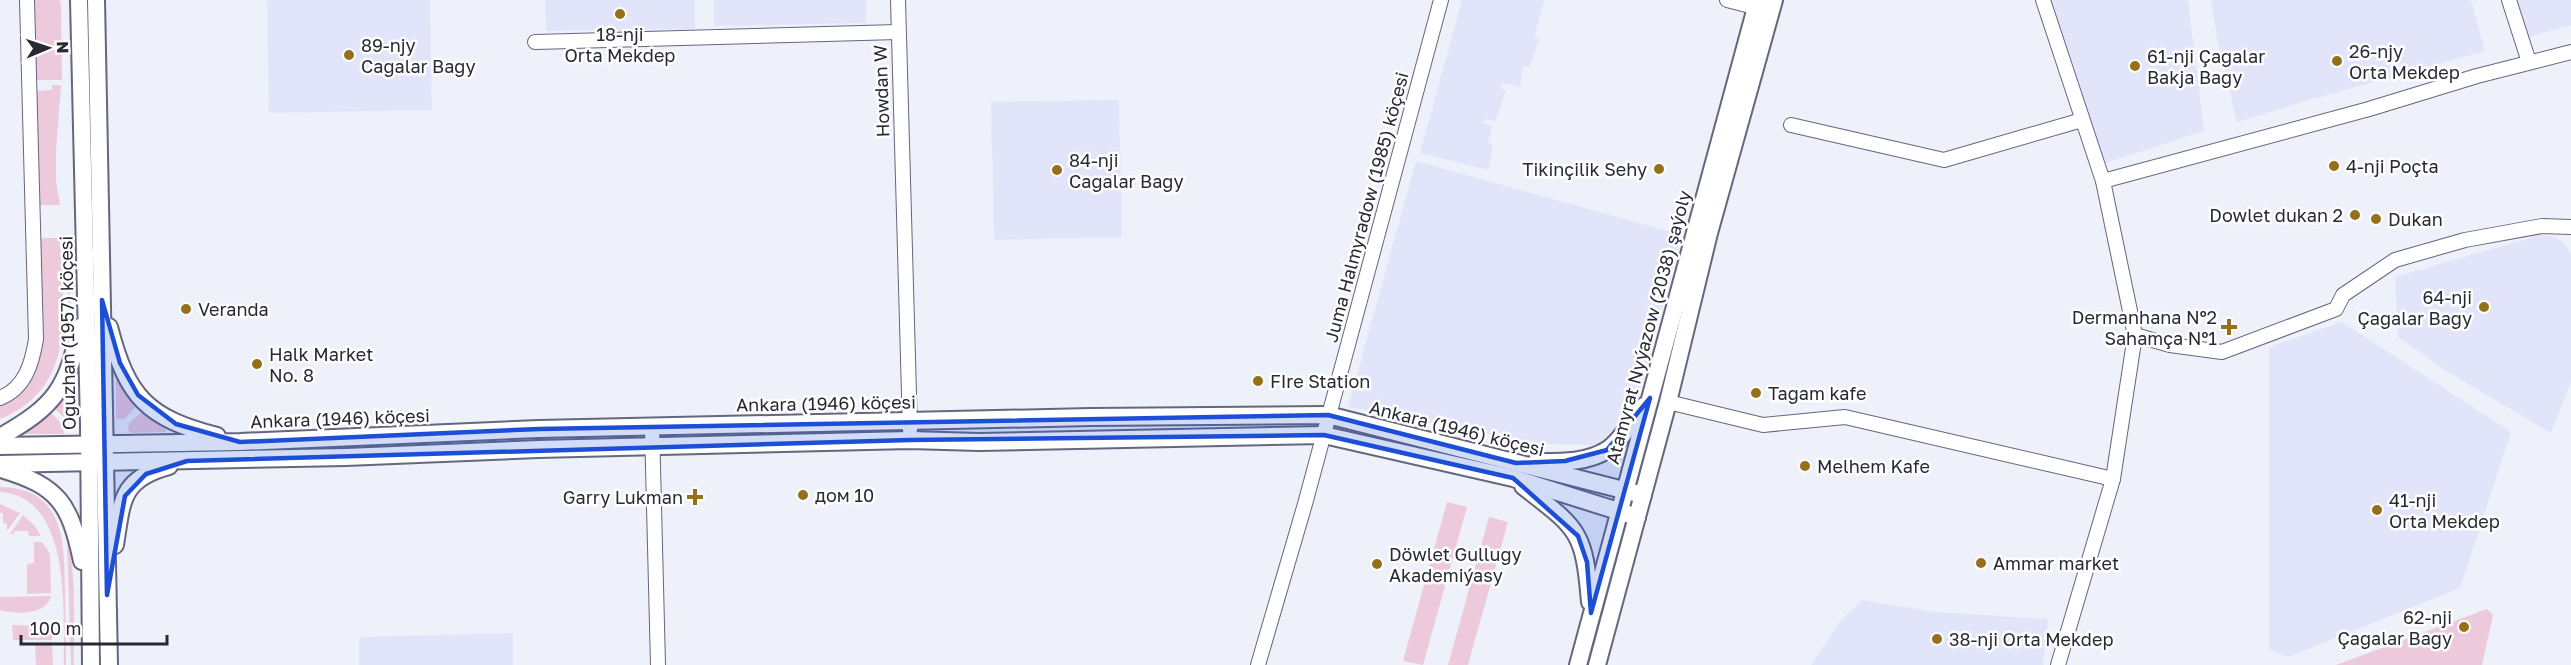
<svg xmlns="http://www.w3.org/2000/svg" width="2571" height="665" viewBox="0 0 2571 665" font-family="'Golos Text',sans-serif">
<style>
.built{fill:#e2e5f9}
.green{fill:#eccadc}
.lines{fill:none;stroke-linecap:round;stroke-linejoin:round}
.minor-casing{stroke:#64677e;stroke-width:16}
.major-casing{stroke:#64677e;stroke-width:20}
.minor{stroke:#fff;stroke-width:14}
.major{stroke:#fff;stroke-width:16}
.marked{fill:#1d4ed8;fill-opacity:0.2;stroke:#1d4ed8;stroke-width:4.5;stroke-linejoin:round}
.poi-dot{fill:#966f1a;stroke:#fefefe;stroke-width:2}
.labels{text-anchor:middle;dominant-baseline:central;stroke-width:5;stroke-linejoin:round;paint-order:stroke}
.poi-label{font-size:18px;fill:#282933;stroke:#fefefe;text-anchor:start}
.street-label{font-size:18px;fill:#282933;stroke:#fefefe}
</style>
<rect width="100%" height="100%" fill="#eef0fa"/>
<g class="built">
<polygon points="267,0 430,0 432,110 269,113"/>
<polygon points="545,0 695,0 695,29 546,31"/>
<polygon points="714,0 866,0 866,23 714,26"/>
<polygon points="1462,0 1544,0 1534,37 1539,39 1530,66 1523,67 1520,87 1502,83 1501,89 1506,90 1495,121 1485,119 1482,123 1492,126 1488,143 1493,145 1489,170 1420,153"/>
<polygon points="2052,0 2188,0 2204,131 2105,163"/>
<polygon points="2211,0 2471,0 2485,51 2309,100 2237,122 2219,48"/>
<polygon points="2517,0 2571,0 2571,25 2529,37"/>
<polygon points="1119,100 1122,237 994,240 991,102"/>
<polygon points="1416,161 1682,235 1635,406 1599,445 1539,444 1348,407"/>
<polygon points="2540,235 2555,237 2564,243 2571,255 2571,382 2551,433 2445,370 2398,337 2395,277"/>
<polygon points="2342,322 2511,432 2460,588 2288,657 2269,650 2269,347"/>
<polygon points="1862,600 1936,612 2048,619 2043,665 1811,665 1841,620"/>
<polygon points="513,633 513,665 359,665 359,637"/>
</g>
<g class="green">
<polygon points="31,0 59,0 61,4 62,80 35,80"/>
<polygon points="52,85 61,85 56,150 56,181 60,205 37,205 36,91 52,90"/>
<path d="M38,238H60C62,308 80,386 0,419V403L29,381Z"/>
<path d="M65,238H67C69,291 82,354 44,398L42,397C78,351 67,292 65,238Z"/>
<polygon points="116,379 137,405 125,419 116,419"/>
<polygon points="73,380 76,380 77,417 74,420 68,421 54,408 64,396"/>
<polygon points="143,411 166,427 165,432 131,433 128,430 129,423"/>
<polygon points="50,412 63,425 64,434 23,434"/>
<path d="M0,487C65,488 64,542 65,590C65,615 66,640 66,665H64C63,615 73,496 0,492Z"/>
<polygon points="1447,502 1467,507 1423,665 1403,661"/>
<path d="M53,503C80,536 73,622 74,665H71L67,538L61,517L51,504Z"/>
<polygon points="0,504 20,513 7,531 7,524 3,523 3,513 0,513"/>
<polygon points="23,515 35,526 41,536 29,536 28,531 14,531 14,534 10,534"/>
<polygon points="1489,517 1508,522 1468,665 1448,665"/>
<polygon points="34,542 42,542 50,554 51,593 27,594 27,564 34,563"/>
<path d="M51,596C46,615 17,615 0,610V597Z"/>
<polygon points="2487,609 2493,615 2482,665 2336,665"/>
<polygon points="12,625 40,626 52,634 52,640 13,640"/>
<polygon points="52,642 53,665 36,665 35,643"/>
</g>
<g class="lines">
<defs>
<g id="minor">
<polyline points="898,0 910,430"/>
<polyline points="1727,0 1766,10"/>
<polyline points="2043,0 2103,181 2135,335 2113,479 2058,665"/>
<polyline points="2509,0 2529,62"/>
<polyline points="535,42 898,32"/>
<polyline points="1791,125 1944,160 2082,120"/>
<polyline points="2103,181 2369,109 2477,76 2571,52"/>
<polyline points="2135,335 2170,345 2222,352 2336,309 2343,295 2395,260 2465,240 2542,226 2571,227"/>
<path d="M0,398C25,388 32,364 36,339L27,0"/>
<polyline points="1668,402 1763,425 1845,417 2113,479"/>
<polyline points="652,427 658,665"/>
<polyline points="1258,665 1305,504 1441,0"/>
</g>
<g id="major">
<polyline points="79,0 89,424 91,665"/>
<polyline points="96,0 109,665"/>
<path d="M109,327C127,397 147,418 217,436"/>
<path d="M0,437C55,406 67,389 80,327"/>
<polyline points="0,446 240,442 539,429 1091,417 1328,415 1643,495"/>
<path d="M1536,462C1559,462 1587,463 1607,450C1622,440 1633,419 1644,406"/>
<polyline points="0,464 346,457 538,449 910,440 979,442 1324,435 1513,478 1637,517"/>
<path d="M1,469C59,486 70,504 82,561"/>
<path d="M1523,486C1578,529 1584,530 1590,602"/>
<path d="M115,545C122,502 120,479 169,466"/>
<polyline points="1578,665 1758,0"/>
<polyline points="1597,665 1668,402 1709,233 1774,0"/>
</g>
</defs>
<use href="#minor" class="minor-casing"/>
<use href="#major" class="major-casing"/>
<use href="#minor" class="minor"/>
<use href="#major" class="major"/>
</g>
<path class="marked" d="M102,300L120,363L138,395L176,424L240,442L539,429L1328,415L1516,463L1565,461L1607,450L1650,398L1591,613L1587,562L1578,536L1513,478L1324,435L910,440L187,461L146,474L125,496L107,595Z"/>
<g class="poi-dot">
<circle cx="620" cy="14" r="6"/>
<circle cx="349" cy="55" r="6"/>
<circle cx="2337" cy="61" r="6"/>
<circle cx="2135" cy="66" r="6"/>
<circle cx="2334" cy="166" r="6"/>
<circle cx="1659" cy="169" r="6"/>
<circle cx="1057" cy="170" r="6"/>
<circle cx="2355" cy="215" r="6"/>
<circle cx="2376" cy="219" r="6"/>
<circle cx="2484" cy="307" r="6"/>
<circle cx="186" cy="309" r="6"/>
<path d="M2226 318h6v6h6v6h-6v6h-6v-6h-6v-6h6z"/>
<circle cx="257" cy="364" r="6"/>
<circle cx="1258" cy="381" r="6"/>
<circle cx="1756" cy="393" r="6"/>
<circle cx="1805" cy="466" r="6"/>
<circle cx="803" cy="495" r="6"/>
<path d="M692 488h6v6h6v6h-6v6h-6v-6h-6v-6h6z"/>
<circle cx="2377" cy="510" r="6"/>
<circle cx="1981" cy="563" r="6"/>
<circle cx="1377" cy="564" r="6"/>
<circle cx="2464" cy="627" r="6"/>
<circle cx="1937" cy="639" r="6"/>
</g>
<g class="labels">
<g class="poi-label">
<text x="620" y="34" text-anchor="middle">18-nji<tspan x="620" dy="21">Orta Mekdep</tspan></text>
<text x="361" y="45">89-njy<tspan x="361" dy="21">Cagalar Bagy</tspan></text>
<text x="2349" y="51">26-njy<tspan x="2349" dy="21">Orta Mekdep</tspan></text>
<text x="2147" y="56">61-nji Çagalar<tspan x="2147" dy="21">Bakja Bagy</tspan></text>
<text x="1069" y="160">84-nji<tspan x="1069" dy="21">Cagalar Bagy</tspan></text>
<text x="2346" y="166">4-nji Poçta</text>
<text x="1647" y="169" text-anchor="end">Tikinçilik Sehy</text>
<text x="2343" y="215" text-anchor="end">Dowlet dukan 2</text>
<text x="2388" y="219">Dukan</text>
<text x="2472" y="297" text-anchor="end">64-nji<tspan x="2472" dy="21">Çagalar Bagy</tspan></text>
<text x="198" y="309">Veranda</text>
<text x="2217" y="317" text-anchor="end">Dermanhana Nº2<tspan x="2217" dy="21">Sahamça Nº1</tspan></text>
<text x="269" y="354">Halk Market<tspan x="269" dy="21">No. 8</tspan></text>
<text x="1270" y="381">FIre Station</text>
<text x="1768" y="393">Tagam kafe</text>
<text x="1817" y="466">Melhem Kafe</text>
<text x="815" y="495">дом 10</text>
<text x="683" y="497" text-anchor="end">Garry Lukman</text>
<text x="2389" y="500">41-nji<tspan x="2389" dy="21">Orta Mekdep</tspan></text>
<text x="1389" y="554">Döwlet Gullugy<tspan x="1389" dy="21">Akademiýasy</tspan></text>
<text x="1993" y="563">Ammar market</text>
<text x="2452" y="617" text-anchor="end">62-nji<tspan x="2452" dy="21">Çagalar Bagy</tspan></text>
<text x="1949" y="639">38-nji Orta Mekdep</text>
</g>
<g class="street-label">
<text transform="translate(881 91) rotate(-92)">Howdan W</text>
<text transform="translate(1366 207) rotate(-75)">Juma Halmyradow (1985) köçesi</text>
<text transform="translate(1648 327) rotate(-75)">Atamyrat Nyýazow (2038) şaýoly</text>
<text transform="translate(67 333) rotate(-91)">Oguzhan (1957) köçesi</text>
<text transform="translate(826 403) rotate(-1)">Ankara (1946) köçesi</text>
<text transform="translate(340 418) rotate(-2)">Ankara (1946) köçesi</text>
<text transform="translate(1457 428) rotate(14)">Ankara (1946) köçesi</text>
</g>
</g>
<g transform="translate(48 48) rotate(88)" stroke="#fefefe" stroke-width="4.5" paint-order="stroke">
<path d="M0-4.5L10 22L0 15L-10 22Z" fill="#282933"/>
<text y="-9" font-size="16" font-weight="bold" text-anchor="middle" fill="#282933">N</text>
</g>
<path d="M21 635v9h146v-9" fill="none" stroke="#282933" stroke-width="3"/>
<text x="30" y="635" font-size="18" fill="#282933" stroke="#fefefe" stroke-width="4.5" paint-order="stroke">100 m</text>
</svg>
